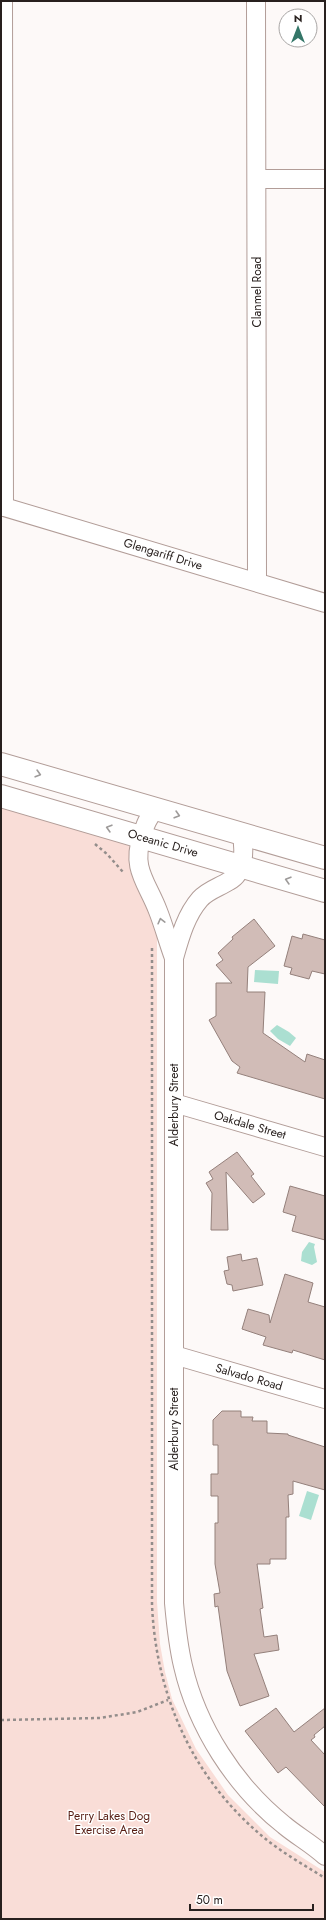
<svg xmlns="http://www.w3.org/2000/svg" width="326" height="1920" viewBox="0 0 326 1920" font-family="Jost,sans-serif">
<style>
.green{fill:#f9ddd7}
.water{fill:#abdfd1}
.building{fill:#d1bcb7;stroke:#94807b}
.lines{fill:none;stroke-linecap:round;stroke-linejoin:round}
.minor-casing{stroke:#b29d98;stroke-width:20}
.major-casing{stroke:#b29d98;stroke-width:24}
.path{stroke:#938d8b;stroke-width:2.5;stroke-dasharray:3 3;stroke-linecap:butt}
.minor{stroke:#fff;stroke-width:18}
.major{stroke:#fff;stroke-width:22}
.oneway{stroke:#9e9b9a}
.labels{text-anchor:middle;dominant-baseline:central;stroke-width:3;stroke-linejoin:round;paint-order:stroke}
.street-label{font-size:12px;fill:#28201e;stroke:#fff}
.park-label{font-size:12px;fill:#571e14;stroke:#fff}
</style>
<rect width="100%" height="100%" fill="#fdf9f8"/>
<polygon class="green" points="1,804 123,840 129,846 157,935 157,1602 160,1644 165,1672 172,1699 196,1749 228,1795 270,1837 325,1872 325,1919 1,1919"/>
<g class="water">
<polygon points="255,970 279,971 278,984 254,982"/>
<polygon points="277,1025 289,1032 296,1038 290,1046 278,1039 270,1031"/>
<polygon points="309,1242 315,1244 314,1247 317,1262 312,1265 301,1261 302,1252"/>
<polygon points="307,1491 319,1495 311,1520 299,1516"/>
</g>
<g class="building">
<polygon points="254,919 275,946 248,967 247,992 265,992 263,1033 305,1062 307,1054 325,1060 325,1099 237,1073 240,1067 232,1061 209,1020 216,1016 216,983 232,983 216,965 223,960 218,953 233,939 232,937"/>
<polygon points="303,934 325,940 325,974 312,971 309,979 290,974 292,968 284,966 292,936 302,939"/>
<polygon points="237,1152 254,1174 251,1176 265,1194 253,1203 226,1172 228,1230 211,1230 212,1193 206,1183 213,1179 209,1172"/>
<polygon points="290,1186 325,1196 325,1240 292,1231 296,1216 283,1212"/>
<polygon points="241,1254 242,1261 257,1258 263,1285 233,1291 232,1285 227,1284 224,1271 229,1270 227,1257"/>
<polygon points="285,1274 313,1283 308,1302 325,1307 325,1360 293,1350 292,1353 263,1345 266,1337 242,1329 248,1309 269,1315 270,1323"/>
<polygon points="222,1411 241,1411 241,1417 253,1417 252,1421 267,1421 267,1433 288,1434 288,1435 325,1447 325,1490 293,1481 293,1494 288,1495 289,1517 286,1517 286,1559 270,1559 270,1564 257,1564 263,1608 260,1609 264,1637 277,1635 279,1650 254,1654 269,1696 240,1706 227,1671 218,1606 215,1607 214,1594 220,1593 215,1564 215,1523 218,1523 218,1496 211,1496 211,1474 218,1474 218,1445 213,1445 213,1420"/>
<polygon points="276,1708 294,1732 325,1708 325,1726 314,1735 315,1737 311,1740 325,1755 325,1807 286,1767 278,1773 245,1731"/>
</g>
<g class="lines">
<defs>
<g id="minor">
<polyline points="3,1 4,507"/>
<polyline points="256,1 257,582"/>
<polyline points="257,179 325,179"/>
<polyline points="1,506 325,603"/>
<path d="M156,809C148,817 145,825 142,836C131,869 147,882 158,911C164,926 168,942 174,958"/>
<path d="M241,833C245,848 245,873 229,881C220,887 208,890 200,899C186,915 180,937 174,958V1603C176,1625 178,1645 183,1666C197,1727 235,1786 284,1825C297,1836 312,1844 325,1856"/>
<polyline points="174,1103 325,1147"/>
<polyline points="174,1355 325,1399"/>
</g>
<g id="major">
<polyline points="1,764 325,858"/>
<polyline points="1,796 325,891"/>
</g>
</defs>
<use href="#minor" class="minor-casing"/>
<use href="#major" class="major-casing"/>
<g class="path">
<polyline points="95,844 107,854 123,872"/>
<path d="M152,948V1605C156,1695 192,1777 262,1836C281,1852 304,1865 325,1878"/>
<polyline points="1,1720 100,1718 137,1712 168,1700"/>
</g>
<use href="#minor" class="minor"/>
<use href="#major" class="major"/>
</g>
<defs><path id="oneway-chevron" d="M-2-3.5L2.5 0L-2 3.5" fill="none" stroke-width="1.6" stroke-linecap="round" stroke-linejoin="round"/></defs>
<g class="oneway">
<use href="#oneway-chevron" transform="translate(38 774) rotate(16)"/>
<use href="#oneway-chevron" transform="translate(177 815) rotate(16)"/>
<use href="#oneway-chevron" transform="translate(109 828) rotate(-164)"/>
<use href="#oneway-chevron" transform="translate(288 880) rotate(-164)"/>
<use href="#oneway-chevron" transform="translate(161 921) rotate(-104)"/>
</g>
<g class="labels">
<g class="street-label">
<text transform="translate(257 292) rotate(-90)">Clanmel Road</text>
<text transform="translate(163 554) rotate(17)">Glengariff Drive</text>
<text transform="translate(163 843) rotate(16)">Oceanic Drive</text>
<text transform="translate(174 1105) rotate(-90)">Alderbury Street</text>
<text transform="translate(250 1125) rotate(16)">Oakdale Street</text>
<text transform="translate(249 1377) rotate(16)">Salvado Road</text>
<text transform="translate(174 1429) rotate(-90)">Alderbury Street</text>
</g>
<g class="park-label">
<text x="109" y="1816">Perry Lakes Dog<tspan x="109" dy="14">Exercise Area</tspan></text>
</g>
</g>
<rect width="326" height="1920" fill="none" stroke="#28201e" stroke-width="4"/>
<g transform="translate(298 28)"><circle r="19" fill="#ffffff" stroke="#a9a6a5"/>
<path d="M0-3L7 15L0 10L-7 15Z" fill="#347668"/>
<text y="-6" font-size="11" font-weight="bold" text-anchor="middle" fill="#28201e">N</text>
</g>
<path d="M190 1904v6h123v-6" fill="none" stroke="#28201e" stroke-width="2"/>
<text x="196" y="1904" font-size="12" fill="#28201e" stroke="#ffffff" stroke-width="3" paint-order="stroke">50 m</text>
</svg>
